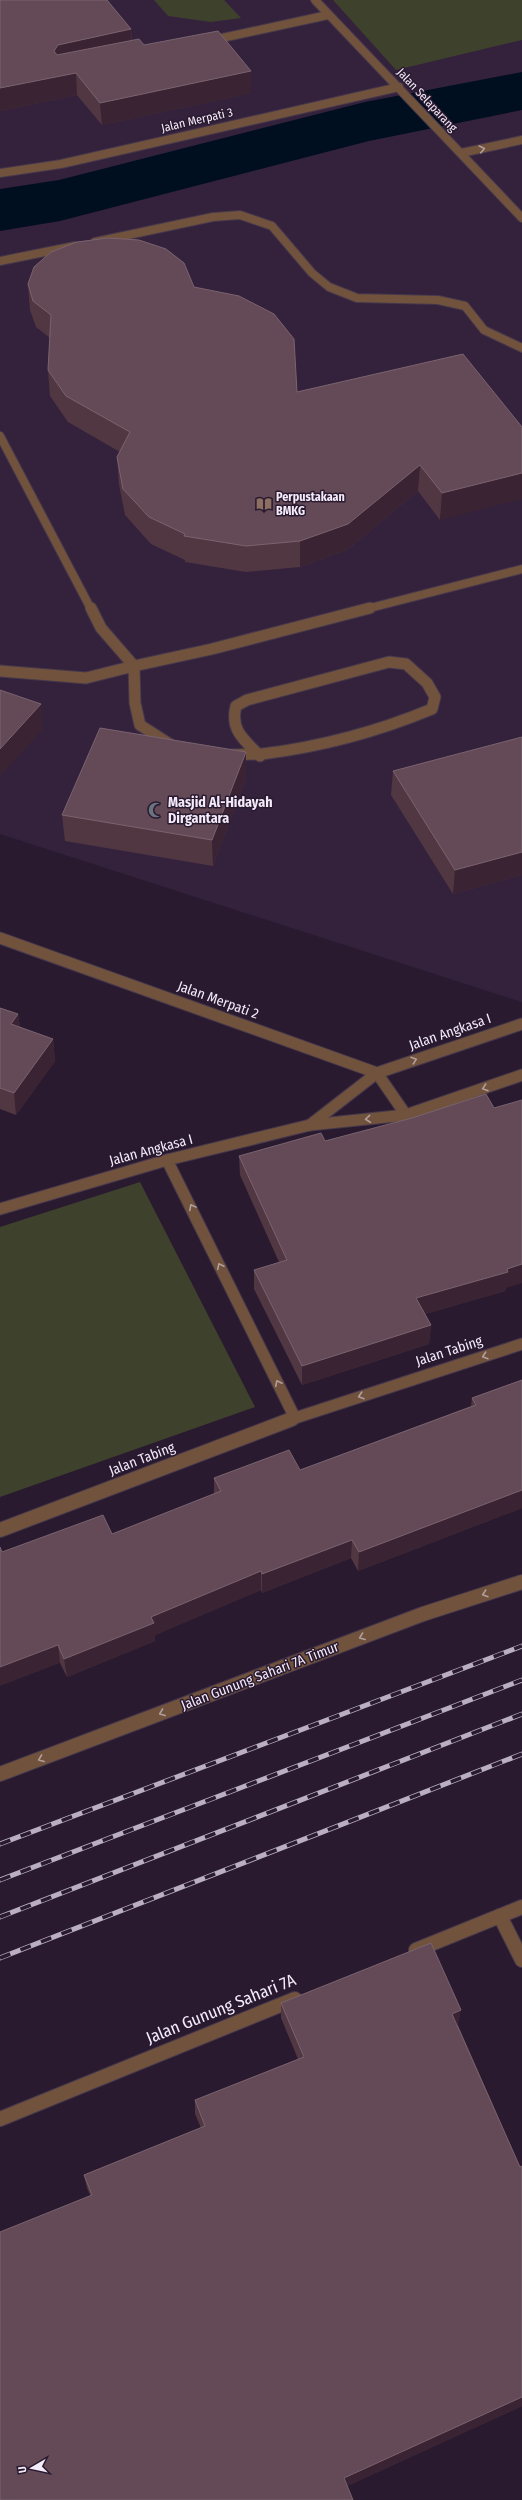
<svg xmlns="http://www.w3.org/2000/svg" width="522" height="2500" viewBox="0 0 522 2500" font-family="'Fira Sans Condensed',sans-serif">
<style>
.built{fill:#34223d}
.green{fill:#3e412c}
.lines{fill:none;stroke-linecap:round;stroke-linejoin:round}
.river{fill:#000f20;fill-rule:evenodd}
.minor-far2-casing{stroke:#45374c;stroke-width:10}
.minor-far1-casing{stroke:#45374c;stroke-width:13}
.minor-casing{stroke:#45374c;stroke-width:16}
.minor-far2{stroke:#70523d;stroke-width:8}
.minor-far1{stroke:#70523d;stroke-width:11}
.minor{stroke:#70523d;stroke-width:14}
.rail-casing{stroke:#b9afc0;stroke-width:5}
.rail{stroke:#291a30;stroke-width:3.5;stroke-dasharray:11;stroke-linecap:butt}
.wall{fill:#513742}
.shaded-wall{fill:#3a2332}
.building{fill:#634a56;stroke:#7a636f}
.oneway{stroke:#b29e9c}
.labels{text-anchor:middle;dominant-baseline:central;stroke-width:3;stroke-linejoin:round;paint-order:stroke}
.far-street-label{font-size:12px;fill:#f4ebfa;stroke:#291a30}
.far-poi-label{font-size:12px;font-weight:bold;fill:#f4ebfa;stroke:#291a30;text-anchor:start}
.poi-label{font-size:14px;font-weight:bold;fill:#f4ebfa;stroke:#291a30;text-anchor:start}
.street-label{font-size:14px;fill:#f4ebfa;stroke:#291a30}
.near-street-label{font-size:17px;fill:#f4ebfa;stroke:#291a30}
</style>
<rect width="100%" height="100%" fill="#291a30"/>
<polygon class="built" points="0,0 522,0 522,1002 0,834"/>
<g class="green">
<polygon points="154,0 224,0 241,18 211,22 168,16"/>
<polygon points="333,0 522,0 522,40 396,70"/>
<polygon points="140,1182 255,1407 0,1497 0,1227"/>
</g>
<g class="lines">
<polygon class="river" points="522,72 522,110 369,141 60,221 0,231 0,189 59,180 365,102"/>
<defs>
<g id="minor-far2">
<polyline points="315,0 522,218"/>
<polyline points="208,41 328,15"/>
<polyline points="461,153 522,140"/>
<polyline points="0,173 61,164 399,87"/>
<polyline points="95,242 213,217 240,215 272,226 312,273 329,287 357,298 438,300 465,306 484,330 522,348"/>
<polyline points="0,261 75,246"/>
<polyline points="0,436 91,609"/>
<polyline points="366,609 522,569"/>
</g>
<g id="minor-far1">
<polyline points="91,608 101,628 134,666 212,649 370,608"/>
<path d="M389,662L406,664L427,683L435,697L432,709C379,731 319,747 262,754H258C243,739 230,729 236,706L247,700Z"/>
<polyline points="0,671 86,678 134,666 135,703 140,725 171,745"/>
<polyline points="258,754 260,756"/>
<polyline points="231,755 258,754"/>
<polyline points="0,938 377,1073 406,1115"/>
<polyline points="310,1125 377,1073 522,1024"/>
<polyline points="167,1160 295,1418"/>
<polyline points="0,1209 167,1160 310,1125 406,1115 522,1075"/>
<polyline points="289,1420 522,1344"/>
</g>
<g id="minor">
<polyline points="0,1530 292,1419"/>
<polyline points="0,1774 423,1614 522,1582"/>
<polyline points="500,1916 522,1960"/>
<polyline points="416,1950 522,1907"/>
<polyline points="0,2119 295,1999"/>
</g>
</defs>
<use href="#minor-far2" class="minor-far2-casing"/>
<use href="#minor-far1" class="minor-far1-casing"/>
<use href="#minor" class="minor-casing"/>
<use href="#minor-far2" class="minor-far2"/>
<use href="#minor-far1" class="minor-far1"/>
<use href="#minor" class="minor"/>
<defs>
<g id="rail">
<polyline points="0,1844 522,1646"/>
<polyline points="0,1880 522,1680"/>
<polyline points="0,1917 522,1714"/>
<polyline points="0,1958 522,1754"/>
</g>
</defs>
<use href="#rail" class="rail-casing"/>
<use href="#rail" class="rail"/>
</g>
<g class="wall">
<polygon points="0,0 131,29 132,40 144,45 251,93 102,125 77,95 0,111"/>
<polygon points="28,284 194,287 297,392 463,354 440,520 418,491 347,550 300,567 246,572 185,562 185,560 151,544 125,515 119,484 117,457 120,452 68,422 50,396 48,370 50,338 36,327 30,310"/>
<polygon points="522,737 522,875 453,894 391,795 393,771"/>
<polygon points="246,778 213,866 65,841 62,815"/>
<polygon points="0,1008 18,1014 20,1027 53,1039 55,1061 16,1115 0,1109"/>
<polygon points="325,1141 506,1288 505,1291 425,1314 431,1325 429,1344 302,1385 254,1289 254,1270 279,1262 240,1175 239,1156"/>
<polygon points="522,1380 522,1508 358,1571 351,1558 262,1593 261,1590 155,1635 155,1641 67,1677 60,1663 2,1552 112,1534 214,1494 214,1478 300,1470 471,1406 472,1398"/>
<polygon points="281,2003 458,2025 520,2167 522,2166 522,2406 347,2486 90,2195 87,2188 84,2175 201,2128 195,2114 195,2100 298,2059 281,2018"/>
</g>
<g class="shaded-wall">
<polygon points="131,29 132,51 59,67 54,51 58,45"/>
<polygon points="251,71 251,93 102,125 100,103"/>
<polygon points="76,73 77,95 0,111 0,88"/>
<polygon points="420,465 418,491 347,550 300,567 300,541"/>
<polygon points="522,473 522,499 440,520 442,493"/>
<polygon points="41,704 43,729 0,776 0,749"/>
<polygon points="246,752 246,778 213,866 212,840"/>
<polygon points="522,852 522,875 453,894 455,870"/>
<polygon points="18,1014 21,1036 11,1024"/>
<polygon points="53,1039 55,1061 16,1115 14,1093"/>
<polygon points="522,1264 522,1283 506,1288 505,1291 415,1317 416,1298"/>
<polygon points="431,1325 429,1344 302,1385 302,1366"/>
<polygon points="522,1490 522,1508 358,1571 359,1552"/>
<polygon points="352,1540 351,1558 262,1593 262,1574"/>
<polygon points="261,1571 261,1590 155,1635 155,1641 67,1677 64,1659 151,1617"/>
<polygon points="58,1645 60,1663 0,1686 0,1667"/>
<polygon points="461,2010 458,2025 450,2028 452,2014"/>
<polygon points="522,2397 522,2406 343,2488 344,2478"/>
</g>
<g class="building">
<polygon points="0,0 107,0 131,29 58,45 54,51 57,55 139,39 144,45 218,31 251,71 100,103 76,73 0,88"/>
<polygon points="108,238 139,240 166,249 184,263 194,287 239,296 274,314 294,339 297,392 463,354 522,427 522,473 442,493 420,465 348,524 300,541 246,546 184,536 185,534 149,517 123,489 117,457 130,432 66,396 48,370 51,315 33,301 28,284 34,267 51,252 77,242"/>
<polygon points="0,690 41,704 0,749"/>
<polygon points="100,728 246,752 212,840 62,815"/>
<polygon points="522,737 522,852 455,870 393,771"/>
<polygon points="0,1008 18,1014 11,1024 53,1039 14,1093 0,1088"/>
<polygon points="486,1094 494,1108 522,1100 522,1264 507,1269 508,1272 416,1298 431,1325 302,1366 254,1270 287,1260 239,1156 321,1133 325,1141 412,1118"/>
<polygon points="522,1380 522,1490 359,1552 352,1540 262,1574 261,1571 151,1617 154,1623 64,1659 58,1645 0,1667 0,1547 2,1552 103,1515 112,1534 221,1491 214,1478 289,1450 300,1470 476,1405 472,1398"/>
<polygon points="431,1943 461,2010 452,2014 520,2167 522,2166 522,2397 344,2478 353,2500 0,2500 0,2232 92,2195 84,2175 205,2126 195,2100 304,2057 281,2003"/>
</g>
<defs><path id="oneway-chevron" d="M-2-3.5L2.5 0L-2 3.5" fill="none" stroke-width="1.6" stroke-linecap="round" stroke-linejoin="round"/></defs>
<g class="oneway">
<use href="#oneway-chevron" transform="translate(482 149) rotate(-13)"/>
<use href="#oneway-chevron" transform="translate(414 1060) rotate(-19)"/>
<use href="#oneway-chevron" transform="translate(485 1088) rotate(161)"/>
<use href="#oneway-chevron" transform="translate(368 1119) rotate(174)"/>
<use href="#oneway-chevron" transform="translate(192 1207) rotate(-118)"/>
<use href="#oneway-chevron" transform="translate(220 1266) rotate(-116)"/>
<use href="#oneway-chevron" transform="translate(485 1356) rotate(162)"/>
<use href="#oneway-chevron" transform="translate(278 1383) rotate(-116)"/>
<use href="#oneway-chevron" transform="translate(361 1396) rotate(162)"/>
<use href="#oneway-chevron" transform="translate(485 1594) rotate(162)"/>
<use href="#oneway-chevron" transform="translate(362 1637) rotate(159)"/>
<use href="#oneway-chevron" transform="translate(162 1713) rotate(159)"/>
<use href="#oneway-chevron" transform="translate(41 1759) rotate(159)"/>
</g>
<defs>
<symbol id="library-bare" viewBox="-9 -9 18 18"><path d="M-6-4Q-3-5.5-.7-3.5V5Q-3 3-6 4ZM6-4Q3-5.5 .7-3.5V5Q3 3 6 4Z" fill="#8d6e63" stroke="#291a30" stroke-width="2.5" paint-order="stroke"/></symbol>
<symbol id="mosque-bare" viewBox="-9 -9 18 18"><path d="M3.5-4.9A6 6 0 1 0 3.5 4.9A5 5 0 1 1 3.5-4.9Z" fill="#6b7280" stroke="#291a30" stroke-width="2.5" paint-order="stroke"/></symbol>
</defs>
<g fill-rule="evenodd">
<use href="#library-bare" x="253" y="493" width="22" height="22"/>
<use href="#mosque-bare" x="145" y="799" width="22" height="22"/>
</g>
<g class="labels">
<g class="far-street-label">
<text transform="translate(427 100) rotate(47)">Jalan Selaparang</text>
<text transform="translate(197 120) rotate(-13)">Jalan Merpati 3</text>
</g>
<g class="far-poi-label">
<text x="276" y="497">Perpustakaan<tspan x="276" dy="14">BMKG</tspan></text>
</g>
<g class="poi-label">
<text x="168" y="802">Masjid Al-Hidayah<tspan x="168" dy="16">Dirgantara</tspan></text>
</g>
<g class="street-label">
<text transform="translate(218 1000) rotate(20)">Jalan Merpati 2</text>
<text transform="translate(450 1032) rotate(-19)">Jalan Angkasa I</text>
<text transform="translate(151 1150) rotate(-15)">Jalan Angkasa I</text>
<text transform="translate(449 1351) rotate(-18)">Jalan Tabing</text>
<text transform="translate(142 1459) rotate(-21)">Jalan Tabing</text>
<text transform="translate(260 1676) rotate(-21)">Jalan Gunung Sahari 7A Timur</text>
</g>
<g class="near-street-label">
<text transform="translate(221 2009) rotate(-22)">Jalan Gunung Sahari 7A</text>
</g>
</g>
<g transform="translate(32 2468) rotate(261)" stroke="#291a30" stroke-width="3" paint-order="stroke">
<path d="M0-3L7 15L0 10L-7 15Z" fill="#f4ebfa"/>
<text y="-6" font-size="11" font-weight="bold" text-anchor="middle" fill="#f4ebfa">U</text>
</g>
</svg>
